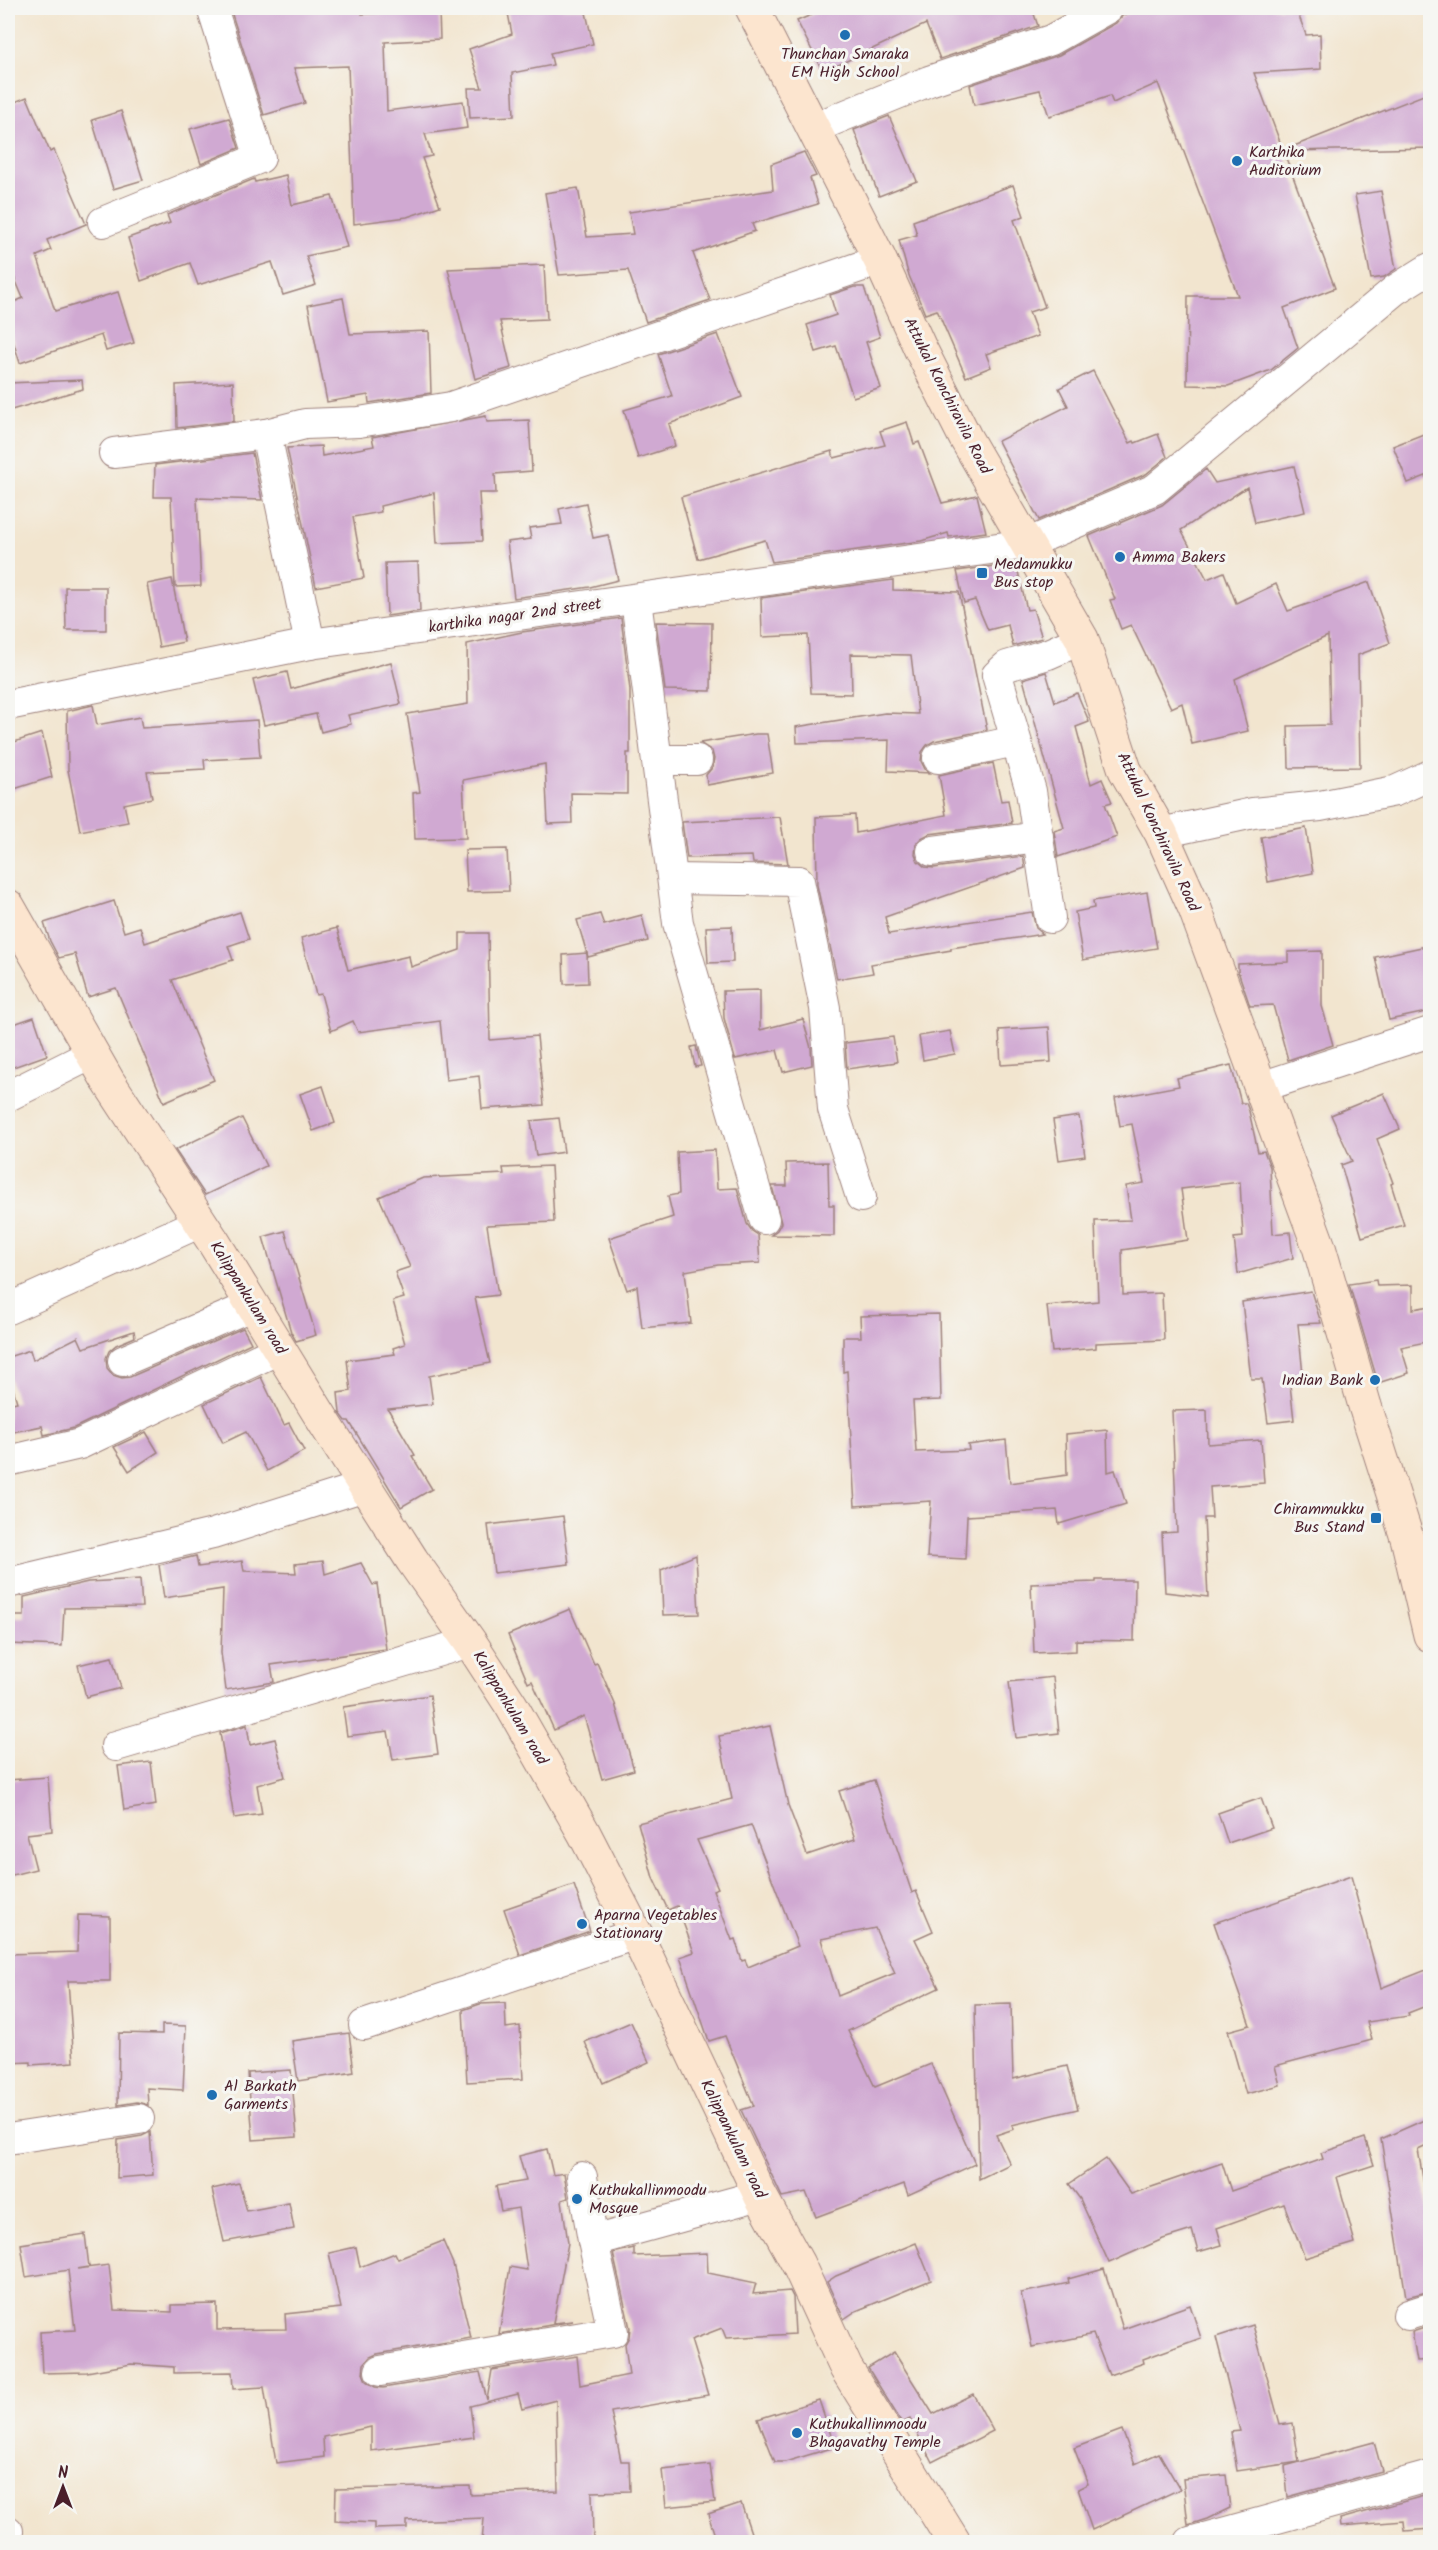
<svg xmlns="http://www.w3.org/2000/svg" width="1438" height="2550" viewBox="0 0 1438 2550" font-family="Kalam,sans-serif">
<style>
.building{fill:#d0a9d2;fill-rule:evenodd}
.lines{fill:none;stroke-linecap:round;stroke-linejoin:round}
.street-casing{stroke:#9e827d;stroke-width:32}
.secondary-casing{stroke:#9e827d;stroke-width:35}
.street{stroke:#fff;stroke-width:30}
.secondary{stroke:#fce5cf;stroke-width:33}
.poi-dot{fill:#1f6fb2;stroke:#f6f6f2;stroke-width:2}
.labels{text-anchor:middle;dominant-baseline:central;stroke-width:6;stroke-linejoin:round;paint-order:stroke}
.poi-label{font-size:16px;fill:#4a1f2b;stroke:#f6f6f2;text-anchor:start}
.street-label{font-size:16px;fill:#4a1f2b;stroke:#f6f6f2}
</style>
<rect width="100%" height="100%" fill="#f6f6f2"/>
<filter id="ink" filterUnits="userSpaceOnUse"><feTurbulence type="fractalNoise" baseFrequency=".0167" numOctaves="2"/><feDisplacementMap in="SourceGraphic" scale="12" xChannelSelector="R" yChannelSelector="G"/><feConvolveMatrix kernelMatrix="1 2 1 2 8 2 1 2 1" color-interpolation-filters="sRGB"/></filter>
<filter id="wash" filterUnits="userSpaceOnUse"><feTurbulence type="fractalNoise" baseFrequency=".008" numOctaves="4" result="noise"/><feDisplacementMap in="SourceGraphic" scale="24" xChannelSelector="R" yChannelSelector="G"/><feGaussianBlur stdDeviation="1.35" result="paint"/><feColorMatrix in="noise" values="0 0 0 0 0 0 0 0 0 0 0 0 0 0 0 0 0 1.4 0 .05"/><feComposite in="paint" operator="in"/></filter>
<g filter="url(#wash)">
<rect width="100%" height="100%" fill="#f2e5cf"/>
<g id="blocks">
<g class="building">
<polygon points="230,8 362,8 362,14 439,11 440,39 385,42 387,111 463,101 467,128 425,134 432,156 422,158 440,206 407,217 354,224 348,66 294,68 305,103 264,115"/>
<polygon points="507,8 585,8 593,44 550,53 553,65 512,73 514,116 470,118 468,88 482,88 469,49 512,34"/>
<polygon points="828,8 1032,8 1038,26 940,59 926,24 823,72 797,21"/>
<polygon points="1145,8 1178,8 1179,12 1227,8 1296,8 1306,35 1320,34 1321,69 1254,73 1335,288 1284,308 1298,348 1271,370 1228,386 1187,385 1188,296 1238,296 1158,83 1113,103 1110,96 1049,116 1040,90 974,105 970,85 1059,55 1116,23 1123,15"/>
<polygon points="1431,92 1431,148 1290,151 1289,148"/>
<polygon points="27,97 50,152 54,150 86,224 47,240 51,250 37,256 55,311 118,292 134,343 106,351 101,335 20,363 8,325 8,305 23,298 8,262 8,105"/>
<polygon points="121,111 143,180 113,189 92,120"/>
<polygon points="889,116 917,181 879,196 854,130"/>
<polygon points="229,118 239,148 201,164 190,129"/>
<polygon points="804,152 816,176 810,178 818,204 752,224 755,231 693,253 710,300 646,322 628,270 559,275 545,193 578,188 587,237 633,234 629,212 773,190 771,164"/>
<polygon points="286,175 292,205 332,196 347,247 306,256 316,285 283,295 272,262 198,285 190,263 141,281 128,238 170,223 167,215 254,179 255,182"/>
<polygon points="1013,185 1024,216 1014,220 1045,307 1029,312 1038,336 986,354 991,367 966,377 937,310 925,314 908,273 899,240 917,235 913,221"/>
<polygon points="1381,191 1396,269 1384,277 1371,279 1355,195"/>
<polygon points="544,265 547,319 500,321 511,368 475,379 448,269"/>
<polygon points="854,287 864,287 880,337 866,342 881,388 853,397 836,346 816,352 807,325 836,315 830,295"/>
<polygon points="343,298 350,334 429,331 431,393 369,403 368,395 327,402 308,305"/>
<polygon points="718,334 742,397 669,424 675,446 638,458 624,410 672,396 658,354"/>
<polygon points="1093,371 1130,443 1134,441 1135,443 1158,434 1167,457 1146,474 1039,520 998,441 1068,406 1059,388"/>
<polygon points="82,380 83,389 8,411 8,383"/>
<polygon points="233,382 234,421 177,428 176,385"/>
<polygon points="486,416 487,422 529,420 532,471 495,474 496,493 479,493 482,541 437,543 434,493 380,506 381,512 353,517 364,578 316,587 287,448 321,446 322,456 374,446 372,437"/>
<polygon points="907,422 914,444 919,442 942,503 977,495 986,532 949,537 948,533 921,541 772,562 765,540 698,559 681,497 832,451 834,458 885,445 880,431"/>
<polygon points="1431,431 1431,474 1408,483 1393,446"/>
<polygon points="252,453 262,500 197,498 201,586 175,587 171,497 154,497 155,465"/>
<polygon points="1294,466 1305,512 1255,523 1247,487 1181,530 1207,579 1224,572 1236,603 1276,584 1288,611 1369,582 1390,643 1358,655 1360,767 1289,768 1288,726 1330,725 1328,636 1235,679 1248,731 1192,744 1182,703 1171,708 1131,625 1121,629 1110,600 1115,599 1089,536 1162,505 1206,469 1215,483"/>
<polygon points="586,503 593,538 608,535 618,580 590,587 514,598 507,542 531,539 529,528 562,524 559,509"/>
<polygon points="418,562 420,611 387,616 385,563"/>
<polygon points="1016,563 1027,610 1033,609 1042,638 1013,646 1008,625 988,630 975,600 964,603 957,571"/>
<polygon points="172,579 184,642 159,647 147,584"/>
<polygon points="893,580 893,590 959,592 987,730 934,741 927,745 922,752 921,761 925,769 930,773 888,771 889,740 797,743 796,727 885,713 918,714 911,655 851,654 852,694 811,693 808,635 762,637 761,598"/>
<polygon points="65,587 106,587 106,630 66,630"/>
<polygon points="621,618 630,690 630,753 627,753 627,794 571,793 572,823 548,824 545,764 463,780 466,838 415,839 413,793 420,792 407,714 468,704 467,644 522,632"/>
<polygon points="656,622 712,623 711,691 665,690"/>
<polygon points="391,662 401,704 348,715 351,724 321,732 316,714 264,725 253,680 287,672 291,689"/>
<polygon points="1046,672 1055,702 1077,693 1088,719 1089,722 1076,727 1091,784 1102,779 1112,802 1105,804 1117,837 1058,857 1054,831 1064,828 1023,679"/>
<polygon points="93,705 97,725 140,717 142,728 257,720 260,757 204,760 205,769 147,772 152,798 124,804 128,822 80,831 68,770 67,711"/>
<polygon points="42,733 52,777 8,791 8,744"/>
<polygon points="756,734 767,734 773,773 707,785 706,775 712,768 714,759 712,751 700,743"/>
<polygon points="993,763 1001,801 1008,800 1012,823 929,834 921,838 916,844 915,854 918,861 925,867 934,868 1023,856 1025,868 885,917 889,934 1032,912 1036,928 1043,934 951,948 951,950 871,964 873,973 837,979 817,885 816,817 855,815 856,833 946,815 939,775"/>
<polygon points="780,817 788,864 753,863 752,856 687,858 682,822"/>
<polygon points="1306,828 1313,873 1268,882 1261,837"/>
<polygon points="507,849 509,891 467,892 465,850"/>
<polygon points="1147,892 1157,948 1083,960 1075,912 1094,908 1093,901"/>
<polygon points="114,901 124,932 140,927 145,943 240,912 249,939 228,946 233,960 172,980 214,1080 164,1102 116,988 88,997 75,954 59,958 50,941 44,923"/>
<polygon points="600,914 604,925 642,915 648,941 588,957 577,920"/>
<polygon points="732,926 733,962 708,963 706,927"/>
<polygon points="337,928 348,970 409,956 411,967 460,950 460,933 488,933 490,1040 537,1036 544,1105 482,1109 479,1076 446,1080 440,1021 358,1032 353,1021 331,1031 321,994 316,995 301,938"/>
<polygon points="1431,945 1431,1011 1389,1020 1375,957"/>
<polygon points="1322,951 1322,1006 1333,1045 1288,1060 1273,1005 1250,1006 1238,971 1238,964 1288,962 1288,952"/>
<polygon points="587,953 588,983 564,984 563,955"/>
<polygon points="760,990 760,1030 803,1019 811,1048 812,1065 783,1072 777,1050 735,1059 724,1018 723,991"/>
<polygon points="34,1017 47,1055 8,1069 8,1026"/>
<polygon points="1049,1027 1051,1062 1001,1065 999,1030"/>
<polygon points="950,1031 955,1054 923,1060 919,1036"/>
<polygon points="893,1037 897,1062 847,1069 845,1043"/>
<polygon points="696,1046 701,1066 695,1067 691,1047"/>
<polygon points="1231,1065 1241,1103 1246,1103 1249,1111 1258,1152 1264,1151 1270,1167 1273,1234 1290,1232 1293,1258 1238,1274 1234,1238 1243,1237 1240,1182 1181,1189 1188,1240 1122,1250 1123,1295 1162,1293 1164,1340 1096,1343 1096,1348 1052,1352 1047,1306 1098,1301 1095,1221 1131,1220 1126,1186 1144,1183 1132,1124 1120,1126 1115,1098 1179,1086 1177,1078"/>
<polygon points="323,1086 335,1123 313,1131 300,1094"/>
<polygon points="1384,1093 1400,1129 1377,1139 1393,1183 1391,1184 1404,1225 1362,1237 1341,1165 1352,1161 1331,1115"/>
<polygon points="1079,1116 1085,1156 1059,1160 1053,1120"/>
<polygon points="242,1118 266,1166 205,1195 175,1150"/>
<polygon points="559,1118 564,1152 536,1156 531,1121"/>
<polygon points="715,1150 717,1189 737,1188 747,1224 752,1231 758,1235 760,1263 718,1265 685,1271 691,1323 642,1328 637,1286 627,1290 609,1238 673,1217 668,1196 679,1194 677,1152"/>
<polygon points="828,1162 829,1205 834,1205 834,1236 771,1235 777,1230 781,1223 772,1186 787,1186 786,1163"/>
<polygon points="551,1166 554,1222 487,1225 498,1295 475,1298 490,1363 429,1376 433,1404 388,1409 415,1455 412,1456 432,1489 401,1507 349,1421 346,1421 340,1413 338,1393 351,1391 347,1360 395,1354 393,1348 405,1344 393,1301 404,1298 395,1272 410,1267 379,1197 423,1178 504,1174 503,1168"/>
<polygon points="285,1231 316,1335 296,1341 291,1332 263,1237"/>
<polygon points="1376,1280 1377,1286 1413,1285 1413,1309 1431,1306 1431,1341 1401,1347 1409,1373 1378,1383 1349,1284"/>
<polygon points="1311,1291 1321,1323 1298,1324 1303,1375 1289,1376 1294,1420 1268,1423 1262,1379 1251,1379 1242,1302"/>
<polygon points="939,1314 941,1400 913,1401 916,1452 969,1450 968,1445 1006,1440 1010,1483 1067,1475 1066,1434 1107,1430 1108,1472 1115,1470 1126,1504 1059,1524 1057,1510 967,1516 965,1559 927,1557 931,1501 855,1506 847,1371 843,1372 843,1337 861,1337 860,1316"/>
<polygon points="243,1328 251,1343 74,1428 44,1435 42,1426 8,1433 8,1404 17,1402 8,1372 8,1357 30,1350 33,1360 78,1337 83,1348 134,1331 135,1337 116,1345 109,1351 106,1358 107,1368 113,1375 122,1378 130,1377"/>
<polygon points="261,1377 284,1425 289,1423 304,1451 267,1471 246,1432 223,1443 204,1404"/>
<polygon points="1207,1410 1208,1444 1261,1440 1264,1483 1210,1487 1212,1518 1204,1518 1208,1597 1165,1592 1162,1533 1177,1532 1172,1411"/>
<polygon points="146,1432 158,1452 129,1471 114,1447"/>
<polygon points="563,1516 569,1564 494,1573 488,1525"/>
<polygon points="696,1555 699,1614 663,1615 661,1570"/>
<polygon points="196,1556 198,1567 242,1561 244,1571 296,1573 295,1564 323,1561 325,1574 361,1563 373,1585 377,1584 386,1649 271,1665 274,1682 226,1690 221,1653 223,1589 164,1598 159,1565"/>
<polygon points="140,1579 142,1607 64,1608 62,1646 8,1644 8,1616 24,1616 24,1597 88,1582"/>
<polygon points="1096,1580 1135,1580 1134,1641 1076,1640 1076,1651 1034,1653 1031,1584 1096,1582"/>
<polygon points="570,1609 594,1664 597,1663 615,1704 634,1770 602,1779 584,1716 554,1730 532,1681 528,1683 508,1635"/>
<polygon points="112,1657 121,1688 86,1697 78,1665"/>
<polygon points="1053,1677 1059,1733 1016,1738 1009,1682"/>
<polygon points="430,1695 438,1754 393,1760 388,1731 347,1736 343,1707"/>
<polygon points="247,1725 250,1745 275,1739 285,1777 257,1785 262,1814 234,1818 220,1733"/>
<path d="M770,1726L788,1805L807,1855L855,1839L839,1791L874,1780L912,1893L916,1891L933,1931L915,1939L939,1988L848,2031L875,2087L931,2064L975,2164L908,2195L904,2184L816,2217L806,2192L782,2197L741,2110L754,2106L725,2036L709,2041L680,1957L694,1952L677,1906L668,1910L653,1878L638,1823L732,1799L719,1736ZM751,1825L798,1946L748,1967L745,1960L742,1961L735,1939L732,1940L713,1890L718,1888L697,1840ZM875,1928L895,1973L838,1996L821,1939Z"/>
<polygon points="151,1762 156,1805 124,1810 118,1766"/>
<polygon points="48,1777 52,1831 27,1834 36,1869 8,1876 8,1780"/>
<polygon points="1261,1798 1272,1828 1228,1843 1218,1813"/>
<polygon points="1351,1876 1381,1988 1431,1968 1431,2004 1408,2013 1409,2016 1367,2022 1372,2040 1275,2066 1280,2085 1246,2094 1228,2031 1250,2025 1214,1923"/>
<polygon points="574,1885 590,1931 520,1955 504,1909"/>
<polygon points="78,1915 110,1916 110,1981 68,1981 74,2062 31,2065 31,2062 8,2063 8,1954 77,1952"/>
<polygon points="505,2003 506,2028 520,2026 523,2079 467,2082 463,2010 480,2004"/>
<polygon points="1011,2004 1013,2079 1067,2066 1078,2109 1012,2125 1014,2129 996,2135 1010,2164 979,2179 975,2005"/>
<polygon points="631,2022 649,2062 603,2083 585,2042"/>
<polygon points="162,2025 186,2026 183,2090 147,2088 148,2105 137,2102 118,2105 119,2033 162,2034"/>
<polygon points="349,2033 354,2072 298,2081 292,2041"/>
<polygon points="291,2070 297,2137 253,2140 248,2073"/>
<polygon points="1431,2117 1431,2144 1418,2150 1431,2224 1431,2291 1406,2297 1381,2139"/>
<polygon points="150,2132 153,2175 117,2178 118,2140 142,2136"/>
<polygon points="1365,2138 1374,2165 1337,2177 1355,2243 1305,2258 1284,2204 1217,2228 1222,2245 1198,2252 1192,2230 1163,2239 1109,2263 1080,2199 1069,2184 1106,2159 1131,2194 1222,2163 1231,2191 1323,2159 1321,2153"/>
<polygon points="547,2149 553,2175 564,2173 568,2198 562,2200 568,2243 553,2323 573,2321 499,2334 510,2267 527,2270 518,2208 501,2211 496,2186 526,2181 519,2156"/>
<polygon points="239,2183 247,2211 289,2203 294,2229 224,2242 212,2189"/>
<polygon points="85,2234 89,2267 77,2269 109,2265 114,2310 172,2312 172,2305 217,2304 217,2330 286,2329 285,2314 341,2308 329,2253 356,2247 360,2267 395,2253 398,2259 443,2241 453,2264 471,2338 377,2354 370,2357 364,2364 363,2373 366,2381 375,2387 383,2388 480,2372 487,2400 492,2370 577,2356 580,2385 629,2375 625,2344 629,2337 630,2328 613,2253 634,2248 634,2256 707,2253 708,2273 756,2283 753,2294 790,2291 793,2297 795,2334 726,2338 722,2328 691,2340 708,2395 611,2412 621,2461 629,2461 630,2491 592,2492 593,2542 482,2542 484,2518 407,2521 407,2528 374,2529 374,2523 335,2521 336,2489 470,2486 471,2495 558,2491 556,2400 522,2409 518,2394 470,2406 474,2437 371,2451 371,2427 323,2437 324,2457 276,2463 264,2387 233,2389 232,2372 174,2373 174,2367 131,2364 87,2372 42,2373 40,2332 75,2330 68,2270 26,2277 21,2244"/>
<polygon points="916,2243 931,2280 856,2311 844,2319 827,2282 836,2276"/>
<polygon points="1104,2269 1123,2329 1190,2305 1201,2338 1143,2359 1144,2363 1109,2375 1093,2334 1032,2347 1021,2293 1069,2283 1068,2279"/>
<polygon points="1253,2325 1280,2425 1293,2423 1299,2462 1237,2471 1231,2432 1240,2431 1216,2337"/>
<polygon points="1431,2326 1431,2360 1417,2361 1412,2332"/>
<polygon points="894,2352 933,2414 973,2394 993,2431 932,2462 910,2419 902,2423 868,2368"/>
<polygon points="819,2400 835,2447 785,2462 775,2462 758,2419"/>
<polygon points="1122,2430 1135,2464 1159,2453 1180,2489 1092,2530 1078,2489 1088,2484 1074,2448"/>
<polygon points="1374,2442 1382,2471 1288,2497 1285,2466"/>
<polygon points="710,2465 715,2502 666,2507 662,2470"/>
<polygon points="1226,2475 1230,2508 1207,2519 1188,2525 1183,2479"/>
<polygon points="1431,2494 1431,2529 1405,2531 1404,2521 1341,2526 1340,2519"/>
<polygon points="741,2503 754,2542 717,2542 708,2514"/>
</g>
</g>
</g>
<g filter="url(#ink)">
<use href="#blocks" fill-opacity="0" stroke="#9e827d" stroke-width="1.5"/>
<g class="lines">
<defs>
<g id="street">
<polyline points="814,128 929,81 1051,40 1108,8"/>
<polyline points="103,222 260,158 212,8"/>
<polyline points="114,453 266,434"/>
<polyline points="636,600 678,923 764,1219"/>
<polyline points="310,644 266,434 305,424 359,422 451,407 880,260"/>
<polyline points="8,705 310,644 1026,544 1155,489 1395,290 1430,268"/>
<polyline points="938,758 1015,741"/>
<polyline points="658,760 697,760"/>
<polyline points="1161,833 1253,813 1320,806 1395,791 1430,775"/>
<polyline points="932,851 1038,837"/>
<polyline points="673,879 799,881 825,1008 833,1109 861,1197"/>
<polyline points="1050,918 1031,791 997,675 1007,666 1048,654 1082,639"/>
<polyline points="1261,1087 1430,1032"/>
<polyline points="8,1096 92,1054"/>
<polyline points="8,1309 201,1222"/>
<polyline points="123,1361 251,1306"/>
<polyline points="8,1461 80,1444 279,1349"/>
<polyline points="8,1583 213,1534 365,1486"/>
<polyline points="116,1746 470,1642"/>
<polyline points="364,2025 636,1934"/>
<polyline points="8,2139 139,2119"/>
<polyline points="582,2177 593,2241"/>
<polyline points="1408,2315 1430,2308"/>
<polyline points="380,2371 613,2332 593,2241 760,2195"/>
<polyline points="8,2532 8,2531"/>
<polyline points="1190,2542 1430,2476"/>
</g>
<g id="secondary">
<polyline points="752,8 880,260 920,348 965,437 1082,639 1125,770 1161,833 1195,909 1319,1247 1365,1406 1407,1538 1430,1635"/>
<polyline points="8,906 108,1081 213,1241 326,1425 412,1560 470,1642 511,1705 584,1833 636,1934 760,2195 798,2264 846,2368 954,2542"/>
</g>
</defs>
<use href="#street" class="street-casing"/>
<use href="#secondary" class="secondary-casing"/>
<use href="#street" class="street"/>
<use href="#secondary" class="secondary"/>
</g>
</g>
<g class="poi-dot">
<circle cx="845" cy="35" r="6"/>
<circle cx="1237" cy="161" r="6"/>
<circle cx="1120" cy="557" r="6"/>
<rect x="976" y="567" width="12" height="12" rx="3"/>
<circle cx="1375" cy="1380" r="6"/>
<rect x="1370" y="1512" width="12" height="12" rx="3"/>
<circle cx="582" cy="1924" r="6"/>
<circle cx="212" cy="2095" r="6"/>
<circle cx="577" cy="2199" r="6"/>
<circle cx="797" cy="2433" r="6"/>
</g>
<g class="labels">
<g class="poi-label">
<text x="845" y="54" text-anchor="middle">Thunchan Smaraka<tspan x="845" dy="18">EM High School</tspan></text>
<text x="1249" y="152">Karthika<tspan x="1249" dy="18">Auditorium</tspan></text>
<text x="1132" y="557">Amma Bakers</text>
<text x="994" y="564">Medamukku<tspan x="994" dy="18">Bus stop</tspan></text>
<text x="1363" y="1380" text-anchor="end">Indian Bank</text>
<text x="1364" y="1509" text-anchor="end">Chirammukku<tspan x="1364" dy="18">Bus Stand</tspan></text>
<text x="594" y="1915">Aparna Vegetables<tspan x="594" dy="18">Stationary</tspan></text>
<text x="224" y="2086">Al Barkath<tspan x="224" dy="18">Garments</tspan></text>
<text x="589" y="2190">Kuthukallinmoodu<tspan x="589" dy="18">Mosque</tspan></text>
<text x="809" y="2424">Kuthukallinmoodu<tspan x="809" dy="18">Bhagavathy Temple</tspan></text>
</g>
<g class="street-label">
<text transform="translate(947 396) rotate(63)">Attukal Konchiravila Road</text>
<text transform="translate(515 616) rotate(-8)">karthika nagar 2nd street</text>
<text transform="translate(1158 832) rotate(65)">Attukal Konchiravila Road</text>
<text transform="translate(248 1298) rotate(58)">Kalippankulam road</text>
<text transform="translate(510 1708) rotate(59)">Kalippankulam road</text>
<text transform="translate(733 2139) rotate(64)">Kalippankulam road</text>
</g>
</g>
<rect width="1438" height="2550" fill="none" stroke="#f6f6f2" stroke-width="30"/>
<g transform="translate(63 2487)" stroke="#f6f6f2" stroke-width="4.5" paint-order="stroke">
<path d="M0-4.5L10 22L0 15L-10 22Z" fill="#4a1f2b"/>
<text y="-9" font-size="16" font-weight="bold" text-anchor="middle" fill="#4a1f2b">N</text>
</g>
</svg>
